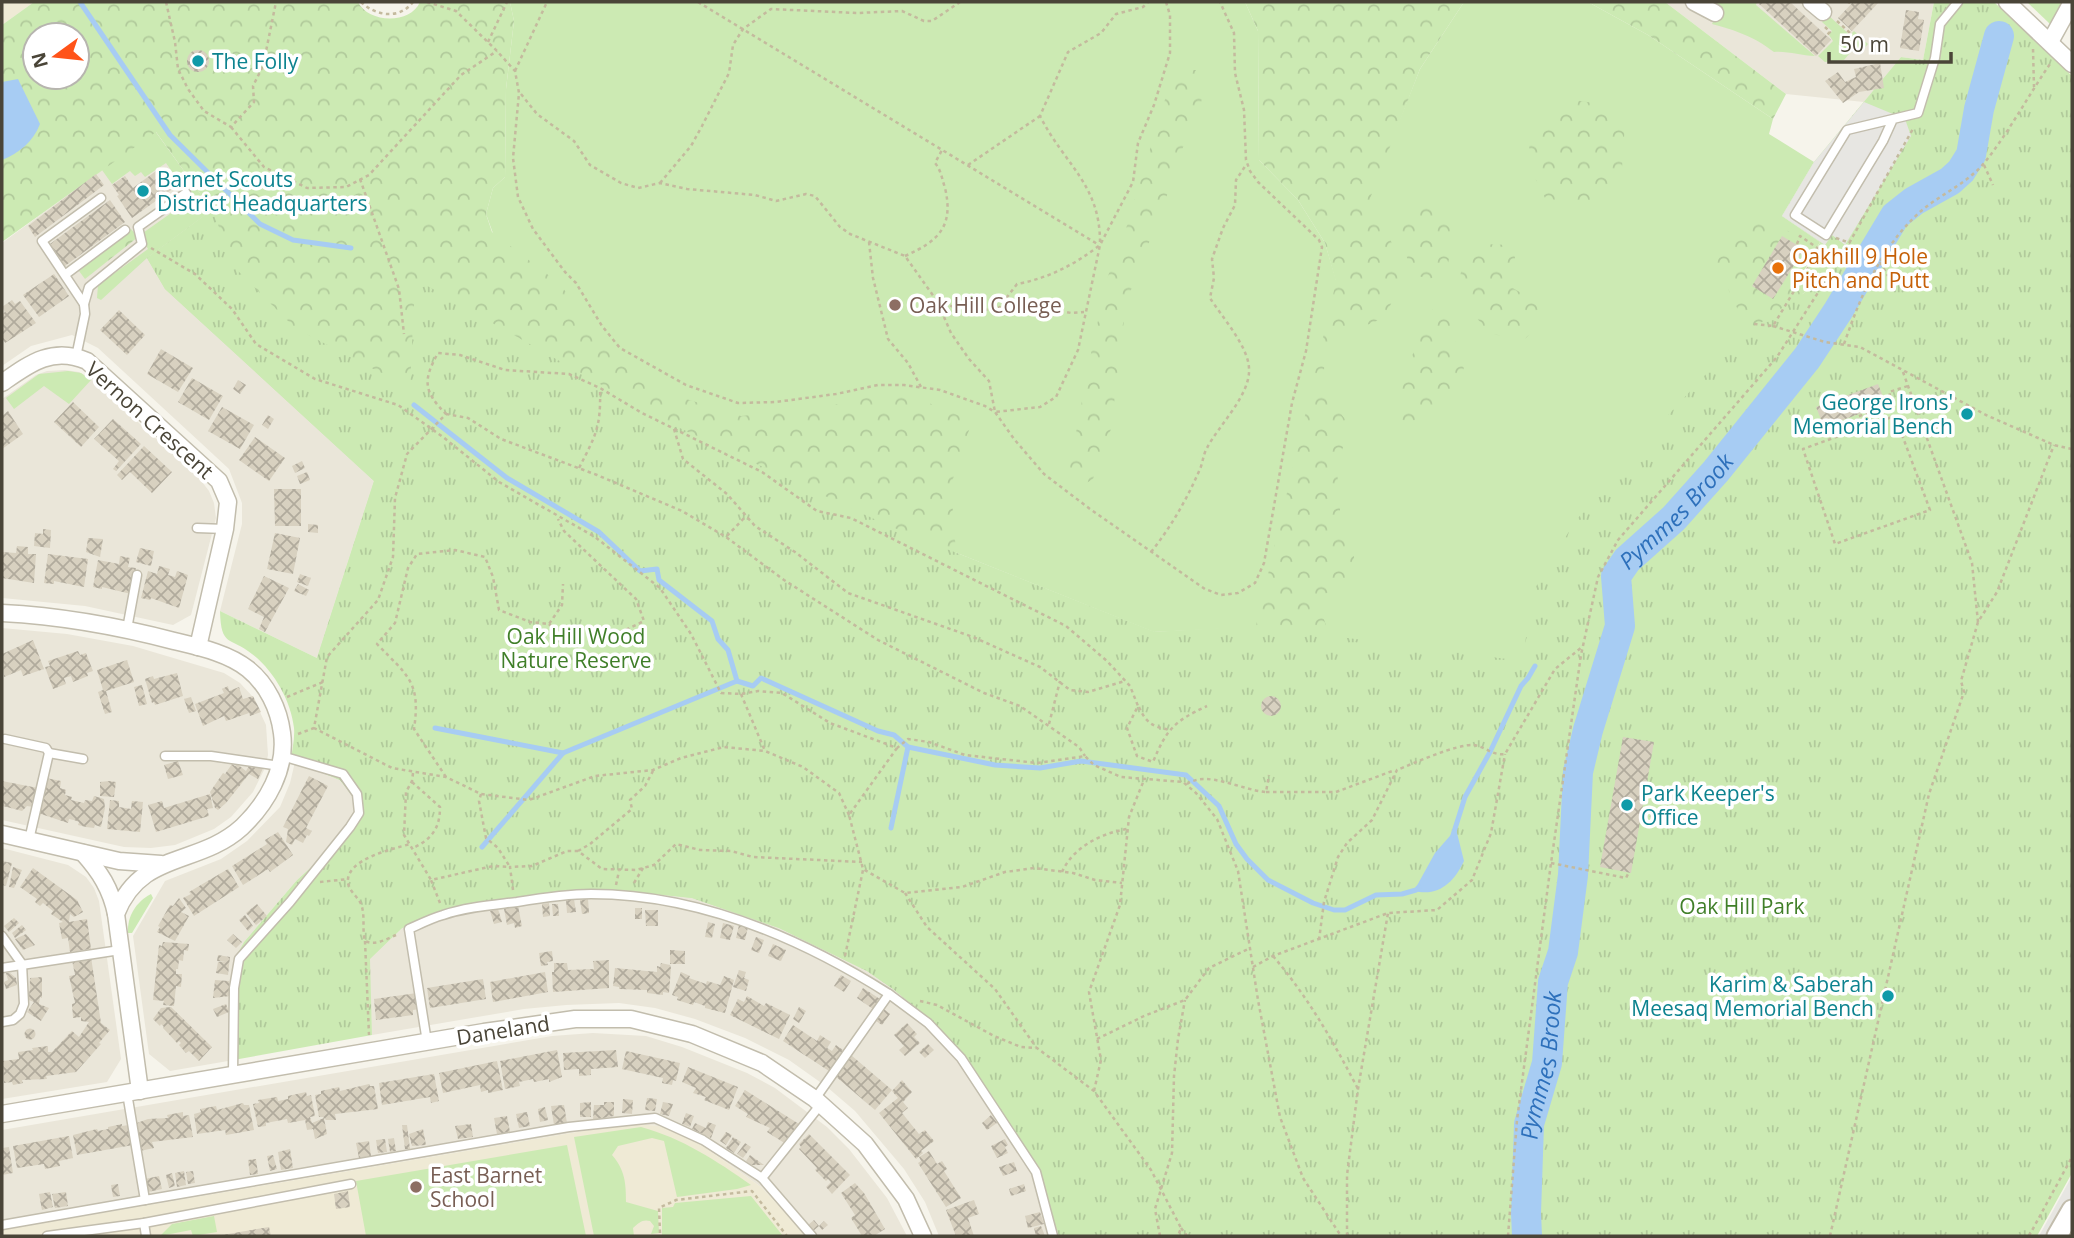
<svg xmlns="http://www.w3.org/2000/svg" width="2074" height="1238" viewBox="0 0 2074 1238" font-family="'Open Sans',sans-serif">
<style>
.residential{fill:#eae6d9}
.education{fill:#efead5}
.grass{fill:#cceab3}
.forest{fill:url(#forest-crowns);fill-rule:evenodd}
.park{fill:url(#park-tufts)}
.parking{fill:#e7e6e2}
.water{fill:#a7ccf3}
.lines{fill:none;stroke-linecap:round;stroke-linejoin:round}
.stream{stroke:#a7ccf3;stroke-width:5}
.river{stroke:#a7ccf3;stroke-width:30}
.building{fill:url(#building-cross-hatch)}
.service-casing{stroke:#c2bdad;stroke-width:11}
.minor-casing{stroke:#c2bdad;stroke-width:19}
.tertiary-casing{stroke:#c2bdad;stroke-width:23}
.path{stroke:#c4ba9e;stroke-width:2.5;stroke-dasharray:3.5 3.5;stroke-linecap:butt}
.service{stroke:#fff;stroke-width:8}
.minor{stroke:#fff;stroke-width:16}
.tertiary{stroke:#fff;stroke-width:19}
.culture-dot{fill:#0f9aa8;stroke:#fff;stroke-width:2.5}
.food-dot{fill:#e8710a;stroke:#fff;stroke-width:2.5}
.education-dot{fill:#8d6e63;stroke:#fff;stroke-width:2.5}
.labels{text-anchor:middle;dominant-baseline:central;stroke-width:7;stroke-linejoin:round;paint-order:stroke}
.culture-label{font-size:21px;fill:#0d838f;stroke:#fff;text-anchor:start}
.food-label{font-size:21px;fill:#c56008;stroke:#fff;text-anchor:start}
.education-label{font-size:21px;fill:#785e54;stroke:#fff;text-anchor:start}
.street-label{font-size:21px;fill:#4a4538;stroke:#fff}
.park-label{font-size:21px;fill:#407f29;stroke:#fff}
.water-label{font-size:23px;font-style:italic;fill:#2d70bb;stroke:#fff}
</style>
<defs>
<pattern id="forest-crowns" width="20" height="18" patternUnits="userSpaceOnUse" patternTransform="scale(1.75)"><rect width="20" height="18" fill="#cceab3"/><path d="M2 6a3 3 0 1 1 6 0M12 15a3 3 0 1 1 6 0" fill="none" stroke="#b1ca9b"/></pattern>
<pattern id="park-tufts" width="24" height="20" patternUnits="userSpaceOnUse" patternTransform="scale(1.75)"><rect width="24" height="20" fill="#cceab3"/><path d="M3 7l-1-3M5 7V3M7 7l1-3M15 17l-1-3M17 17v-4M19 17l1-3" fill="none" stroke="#b1ca9b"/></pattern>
<pattern id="building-cross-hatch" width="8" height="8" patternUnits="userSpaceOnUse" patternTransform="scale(1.75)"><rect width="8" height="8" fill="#d8d1c0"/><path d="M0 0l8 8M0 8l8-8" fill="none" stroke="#b1ab9d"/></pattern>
</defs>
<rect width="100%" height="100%" fill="#f6f4eb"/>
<g class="residential">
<polygon points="1665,2 1934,2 1923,60 1901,57 1864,102 1786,94"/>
<polygon points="155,131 212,210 273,387 374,481 317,658 220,611 242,524 242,503 229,469 201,443 98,348 72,335 31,346 2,366 2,243"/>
<polygon points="65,370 79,372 91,379 199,478 209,491 214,503 216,518 191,615 173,625 85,606 2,598 2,399 36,375 47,371"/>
<polygon points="2,628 67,634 133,646 224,673 240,683 253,697 266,725 268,755 265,768 253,792 231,817 214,829 175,845 151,848 124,847 2,820"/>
<polygon points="295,762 340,780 353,797 355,816 319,860 297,880 244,942 235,958 228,1061 170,1071 149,1054 133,936 165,881 221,859 247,841 280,807 290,783"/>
<polygon points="2,848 68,865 86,877 94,888 99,901 121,1059 107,1082 2,1099"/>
<polygon points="588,890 627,891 692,898 741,914 779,928 867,971 893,988 930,1019 964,1057 1038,1171 1059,1236 939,1236 925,1202 904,1169 855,1111 827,1087 789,1060 745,1038 695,1019 655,1008 619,1003 566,1005 524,1009 372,1035 369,959 402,928 444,909 518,896"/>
<polygon points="593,1033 646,1036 682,1047 747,1073 775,1088 827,1127 849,1149 887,1198 907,1236 807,1236 761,1187 699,1143 667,1127 630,1123 2,1230 2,1130 552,1036"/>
</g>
<g class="education">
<polygon points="2,2 34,2 2,25"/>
<polygon points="630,1123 667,1127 699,1143 761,1187 807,1236 2,1236 2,1230"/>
</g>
<g class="grass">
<polygon points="510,2 1245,2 1258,31 1259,160 1298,200 1325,243 1336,280 1420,69 1464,2 1588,2 1648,35 1773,119 1769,134 1814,162 1782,216 1820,242 1804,271 1817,284 1756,326 1574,670 1254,627 1154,632 887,525 533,344 486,214 493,188 505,177 506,89 514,21"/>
<path d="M1714,2H1757L1756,5L1815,56C1801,56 1789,51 1774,52C1753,36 1737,31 1712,24L1721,6Z"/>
<polygon points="1828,15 1850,35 1854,31 1868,44 1861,52 1855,47 1844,60 1825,62 1818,56 1833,41 1829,35 1832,31 1822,22"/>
<polygon points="155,131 212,210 147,258 101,300 97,298 98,285 148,249 140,235 191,199 166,163 145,177 141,172 135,176 130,171 112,184 102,170"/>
<polygon points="68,371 81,373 91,380 69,404 44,386 14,409 6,398 39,374"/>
<path d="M151,894L153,898L132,933H128C127,916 136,902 151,894Z"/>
<path d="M641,1127C682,1138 717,1161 751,1185L737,1189L677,1197L664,1141L652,1138L618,1146L612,1155C625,1170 626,1183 626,1202L658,1211L659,1233L651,1234L654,1226L650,1221C642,1219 639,1223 633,1228L634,1236H594L574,1137Z"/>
<polygon points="567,1145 586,1236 366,1236 356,1181"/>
<polygon points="751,1196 783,1236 662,1236 662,1208 673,1207 675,1203"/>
<polygon points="214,1216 217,1232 193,1236 191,1230 160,1236 172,1224"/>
</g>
<g class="forest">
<path d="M34,2H358C368,23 410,25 420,2H510L514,21L506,89L505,177L493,188L486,214L492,232L560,284L614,358L683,398L741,416L818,408L885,394L924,401L972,421L951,485L956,553L1155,632L1256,626L1336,282L1325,243L1298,200L1259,160L1258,31L1245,2H1464L1420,69L1371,196L1402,266C1390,303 1395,326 1347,327C1341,335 1330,345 1327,354C1317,381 1334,406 1350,425L1336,469L1340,490V527L1354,543V566L1340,591L1315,595L1330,636L1255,626L1059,1236L1038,1171L964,1057L930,1019L893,989L867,971L779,928L692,898L627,891L553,892L444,909L402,928L369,959L353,797L340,780L295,762L317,658L374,481L165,289L147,258L212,210L156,132L2,242V25ZM35,35H77V77H35Z"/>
<polygon points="1588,2 1665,2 1786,94 1773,119 1648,35"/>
<polygon points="1182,70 1196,70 1203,91 1200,109 1180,154 1175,174 1126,303 1111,429 1093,479 1080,487 1073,486 1068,475 1093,343 1108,276 1125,232 1166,96"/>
<polygon points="1567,99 1601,104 1625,124 1622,168 1610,193 1581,205 1545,198 1530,167 1529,140"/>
<polygon points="1428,205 1450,228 1450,255 1445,275 1428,279 1413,274 1397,230 1406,213"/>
<polygon points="1763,218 1796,235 1793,286 1819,310 1760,332 1738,310 1716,263 1729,239"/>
<polygon points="131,229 138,237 85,279 79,271"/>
<polygon points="1483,244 1510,245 1515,257 1511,287 1537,302 1540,324 1525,339 1490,334 1471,311 1460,279 1463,255"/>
<path d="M1446,300L1457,350L1463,361L1465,384C1455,392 1454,400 1447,407C1433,421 1417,421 1398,420L1399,372L1411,358L1436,302Z"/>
</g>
<g class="park">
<path d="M1934,2H1994L2072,76V1173L2037,1236H1059L1038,1171L964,1057L930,1019L893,989L867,971L779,928L692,898L627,891L553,892L444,909L402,928L370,959L372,1035L228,1061L235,958L244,942L297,880L319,860L355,816L353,797L340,780L291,760C292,750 295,738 294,728C291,701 274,671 252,654C230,636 221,648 220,611L317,658L374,481L165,289L147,258L212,210L236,269L295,328L410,388L415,279L667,422L887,525L1154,632L1256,626L1522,661L1534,590L1574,523L1614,474L1740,337L1817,284L1806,273L1820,242L1782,216L1814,162L1901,57L1923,60Z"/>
<polygon points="2027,2 2062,2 2050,24"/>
</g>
<g class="parking">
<polygon points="1864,102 1905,119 1911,136 1845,245 1832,235 1825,245 1782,216 1814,162"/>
<polygon points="2072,1176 2072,1210 2057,1236 2039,1236"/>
</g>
<g class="water">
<path d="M18,79L40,124C33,142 19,153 2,160V82Z"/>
<path d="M1456,829L1464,861C1454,882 1439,897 1414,891L1435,853Z"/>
</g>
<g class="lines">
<g class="stream">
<polyline points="80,2 170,135 260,224 293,240 351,248"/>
<polyline points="414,405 507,478 599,532 640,571 657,569 659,580 712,621 718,639 728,650 737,681 753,686 761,678 878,731 894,735 908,747 995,765 1040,768 1081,761 1186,775 1219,806 1236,844 1247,859 1268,880 1313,903 1334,910 1345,910 1376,895 1402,894 1416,890 1419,887"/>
<polyline points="435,728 563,753"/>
<polyline points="891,828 908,747"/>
<polyline points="1453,835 1465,797 1490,752 1521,686 1528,678 1535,666"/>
<polyline points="482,847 563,753 737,681"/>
</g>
<path class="river" id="s1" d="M1527,1236L1526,1213L1529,1124L1547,1063L1553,982L1563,952L1573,875L1578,772L1588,730L1620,626L1616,576L1627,560L1674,518L1716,471L1807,358L1838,311L1895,216L1914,201L1950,181L1961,171L1971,155L1979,109L1999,36"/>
</g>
<g class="building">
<polygon points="1761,2 1790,2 1831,40 1816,56 1759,4"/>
<polygon points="1853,2 1879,2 1852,31 1838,18"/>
<polygon points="1906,10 1919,12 1918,19 1924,20 1919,51 1900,48"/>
<circle cx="198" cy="61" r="11"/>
<polygon points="1880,63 1884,88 1859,92 1843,103 1825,81 1838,72 1845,82 1856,77 1854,69"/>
<polygon points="160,168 174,188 132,218 117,196 119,195 112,185 125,176 133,188"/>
<polygon points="96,174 104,185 35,237 28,226"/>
<polygon points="110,200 125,222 65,266 50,244"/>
<polygon points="1782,236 1804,249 1773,299 1752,286"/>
<polygon points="54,274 69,296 39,317 23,295"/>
<polygon points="12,300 15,304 20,301 36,323 5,343 2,338 2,314 5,312 2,307"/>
<polygon points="119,310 145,335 127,355 100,330"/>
<polygon points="161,349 193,368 178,392 147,374"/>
<polygon points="192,378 223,396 209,420 178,402"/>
<polygon points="238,380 246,385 240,394 233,389"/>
<polygon points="1878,384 1886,404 1824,427 1816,407"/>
<polygon points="73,402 99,427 81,447 54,422"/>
<polygon points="222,407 254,425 240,449 208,431"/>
<polygon points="8,411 23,434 2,449 2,416"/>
<polygon points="268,415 274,419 268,429 262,425"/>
<polygon points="113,419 141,444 116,471 113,469 119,461 94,439"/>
<polygon points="255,437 285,458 269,481 239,460"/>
<polygon points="144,446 172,472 152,493 130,472 122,480 117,475"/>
<polygon points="302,461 305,468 295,473 292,466"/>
<polygon points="307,472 310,480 300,484 297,476"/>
<polygon points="274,489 301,489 301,526 275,526"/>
<polygon points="308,524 318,525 318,533 308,532"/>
<polygon points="43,529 51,530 50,548 34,546 35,533 43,534"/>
<polygon points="275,533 300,538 293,574 267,569"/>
<polygon points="88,538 103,539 100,557 86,552"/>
<polygon points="17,546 28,547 28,554 36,554 34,583 2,578 2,552 16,553"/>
<polygon points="140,548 154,551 151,566 136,562"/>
<polygon points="48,554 88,559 84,587 54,581 54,584 44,583"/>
<polygon points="120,556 130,558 128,567 136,568 131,594 102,587 102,589 93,587 98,560 119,564"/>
<polygon points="159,566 170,569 168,575 175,577 177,571 188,575 179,608 151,598 150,600 141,598 148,571 157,574"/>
<polygon points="300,574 311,578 308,586 297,582"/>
<polygon points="264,576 289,588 265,632 259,629 264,617 248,609"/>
<polygon points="298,584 309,590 306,596 294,591"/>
<polygon points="33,640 44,669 23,676 21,670 4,677 2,654"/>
<polygon points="78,651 80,655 86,653 93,671 87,673 88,676 73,682 71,676 64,678 66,684 53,689 45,667 50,666 48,661"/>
<polygon points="127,660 134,682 106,691 112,712 105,714 98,692 103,690 97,670"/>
<polygon points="177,673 183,696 155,705 154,702 152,703 145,679 153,676 154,679"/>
<polygon points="142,685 147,704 139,706 134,687"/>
<polygon points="228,686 229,691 239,687 243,699 253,696 261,712 250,716 249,713 226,721 224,716 203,726 195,704 224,693 222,689"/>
<circle cx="1271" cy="706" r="10"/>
<polygon points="191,697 196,711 189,713 184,699"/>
<polygon points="1623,737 1654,742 1631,873 1600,867"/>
<polygon points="178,761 183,775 168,779 164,765"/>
<polygon points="251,762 265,764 258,779 249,774 226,803 218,810 215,808 210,792 223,773 225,774 232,764 235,766 237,764 246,771"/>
<polygon points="309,776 328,786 306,828 312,831 309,836 307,835 303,843 295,839 292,845 286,842 288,829 283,827"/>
<polygon points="46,778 61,781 60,788 66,790 65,795 72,797 71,800 84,803 85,800 92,801 94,796 104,799 105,808 101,827 95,825 94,828 86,827 78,825 79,822 74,820 69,819 68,823 38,813"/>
<polygon points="2,781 38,788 33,807 27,806 22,811 3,806"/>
<polygon points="109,781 116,782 114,797 100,796 100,782"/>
<polygon points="210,794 213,808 207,809 209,816 156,832 148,805 162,801 164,808"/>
<polygon points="110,800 119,801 119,807 131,809 132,801 143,802 140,832 107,829"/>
<polygon points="278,832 293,855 270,872 268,869 243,885 232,866 267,844 265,840"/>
<polygon points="2,861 12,863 6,886 2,885"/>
<polygon points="13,867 22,870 14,888 9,887"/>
<polygon points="33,868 77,900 83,912 74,917 70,914 69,922 87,919 91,949 70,952 68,938 62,939 59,923 63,922 51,914 53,911 43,903 40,906 35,902 37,899 20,887"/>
<polygon points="228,869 239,887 194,916 183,898 191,894 189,892"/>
<polygon points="179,898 186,908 181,912 189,916 175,941 157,932 160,927 158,926 170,905 173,906"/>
<polygon points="574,899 576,912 567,913 566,900"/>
<polygon points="588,899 589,913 582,914 580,900"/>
<polygon points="549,903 550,916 543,917 542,904"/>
<polygon points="257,904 267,916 256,925 246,913"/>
<polygon points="552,904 558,904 559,916 553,916"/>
<polygon points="518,906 522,926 515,928 514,923 507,925 504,909"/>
<rect x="635" y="908" width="7" height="11"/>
<polygon points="498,909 502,922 494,924 490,911"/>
<polygon points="645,910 658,910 658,926 646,926"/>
<polygon points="245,915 253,926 248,931 239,920"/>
<polygon points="14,918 19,923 9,932 4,926"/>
<polygon points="708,922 715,924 712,938 705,937"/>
<polygon points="723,923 734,926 730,940 720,938"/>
<polygon points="22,925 26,930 15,938 12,933"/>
<polygon points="739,925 748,927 745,940 736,938"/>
<polygon points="26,934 35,945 23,950 15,939"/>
<polygon points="233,934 242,942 236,948 227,940"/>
<polygon points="756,937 764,940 759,953 751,950"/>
<polygon points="163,942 189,944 188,951 184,950 183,961 179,960 178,969 176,969 176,974 182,974 181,987 176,986 174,1006 163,1005 164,1001 153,1000 159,945 162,946"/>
<polygon points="773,944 786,950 781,961 768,956"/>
<polygon points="670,950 685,951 685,964 670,964"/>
<polygon points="552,951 553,961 547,962 548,965 541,966 539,953"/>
<polygon points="218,955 230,957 228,975 216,973 218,962 226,962 217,961"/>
<polygon points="91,957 101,1023 110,1030 99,1043 101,1044 76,1072 46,1076 47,1079 22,1080 23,1083 13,1085 12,1082 4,1083 3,1061 19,1059 18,1052 33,1050 32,1048 48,1046 48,1052 52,1052 72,1031 79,1037 89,1022 81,1021 81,1017 73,1018 72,1004 75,1003 69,976 75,975 72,960"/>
<polygon points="609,960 609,988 553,992 552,972 554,972 554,963 567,963 568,970 594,969 593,961"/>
<polygon points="661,963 670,965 671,968 669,993 663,992 663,995 647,993 647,990 619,989 619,987 613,986 615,968 657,972 657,966 660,967"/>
<polygon points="739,970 746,972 744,978 749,980 746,991 733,987"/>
<polygon points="545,972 548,992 493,1002 490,982"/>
<polygon points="681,972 690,976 689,978 706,984 707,981 720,985 724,976 734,980 725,1013 705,1008 705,1006 694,1002 693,1005 677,1000 678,997 672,995"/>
<polygon points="6,973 10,973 16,978 17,985 6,989 4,982 8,980"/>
<polygon points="841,975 851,981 844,992 834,986"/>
<polygon points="42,977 42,998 40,997 39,1004 49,1008 41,1021 27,1012 34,1002 26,999 29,997 30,978"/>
<polygon points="483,979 486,999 430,1008 427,988"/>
<polygon points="215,980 229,981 230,996 213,998"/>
<polygon points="863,988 880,999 873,1009 857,998"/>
<polygon points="417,993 419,1009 413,1010 413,1015 376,1020 374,999"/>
<polygon points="747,996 764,1006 766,1003 790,1015 779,1039 730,1015 738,999 744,1002"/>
<polygon points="226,1004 229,1012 217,1017 213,1009"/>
<polygon points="171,1007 212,1047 199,1061 189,1051 186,1053 179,1045 181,1043 179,1041 177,1043 163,1028 164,1027 161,1024 160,1026 153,1019 161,1008"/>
<polygon points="799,1007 806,1011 799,1023 793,1019"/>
<polygon points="884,1009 890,1014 882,1025 876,1021"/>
<polygon points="907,1023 917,1034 914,1037 920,1043 905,1056 899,1050 904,1046 894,1035"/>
<polygon points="793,1025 817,1041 820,1035 831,1042 827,1048 832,1051 836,1045 843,1050 829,1071 783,1041"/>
<circle cx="30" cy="1034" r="5.5"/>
<polygon points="928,1044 934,1050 925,1058 919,1052"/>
<polygon points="557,1050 562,1077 549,1082 549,1079 534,1082 533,1079 519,1082 520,1086 505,1089 500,1061"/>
<polygon points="616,1050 618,1067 591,1069 591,1075 579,1076 579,1069 564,1070 563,1053"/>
<polygon points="626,1051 680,1063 676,1081 673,1080 672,1085 662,1083 663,1078 622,1069"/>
<polygon points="851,1055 892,1090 875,1110 834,1075"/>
<polygon points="497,1061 503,1090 488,1093 488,1090 481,1092 480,1085 443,1093 439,1073"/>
<polygon points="688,1067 738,1087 729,1110 704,1100 706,1097 693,1093 696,1088 682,1082"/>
<polygon points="434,1074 439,1101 431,1103 430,1097 382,1105 379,1083"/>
<polygon points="902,1080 912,1092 903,1102 908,1108 902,1113 919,1134 925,1130 934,1141 921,1151 923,1153 916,1159 879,1113 898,1098 892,1091"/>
<polygon points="369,1084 370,1086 374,1086 378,1109 335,1114 336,1120 326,1120 323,1117 319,1117 315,1095 321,1094 321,1091 339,1087 340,1091"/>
<polygon points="745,1090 799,1124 786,1144 767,1132 770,1128 746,1117 748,1114 735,1106"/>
<polygon points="306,1092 307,1096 311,1095 315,1116 310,1117 312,1123 324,1118 327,1134 315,1139 313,1129 307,1130 305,1120 288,1123 287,1119 266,1123 266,1126 258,1127 253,1104 259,1103 258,1100 277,1097 278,1101 288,1099 288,1096"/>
<polygon points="647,1098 657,1099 655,1111 645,1110"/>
<polygon points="623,1099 633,1100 632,1114 622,1113"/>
<polygon points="591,1102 591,1117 580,1117 580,1103"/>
<polygon points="604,1102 614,1102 614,1116 593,1120 594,1105 604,1105"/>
<polygon points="663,1102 673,1104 669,1116 660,1114"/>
<polygon points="243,1103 244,1105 249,1105 254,1130 226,1135 225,1130 197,1134 194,1114 201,1112 200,1109 216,1106 217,1110"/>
<polygon points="564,1105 567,1123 554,1125 551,1106"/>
<polygon points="545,1107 548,1120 540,1122 538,1109"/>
<polygon points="183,1112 183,1116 189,1115 193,1137 152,1142 154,1148 140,1151 134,1124 148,1119 168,1118 167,1115"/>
<polygon points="527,1112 530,1126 519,1128 516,1114"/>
<polygon points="686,1113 694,1116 690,1127 682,1124"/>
<polygon points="991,1115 997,1123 987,1130 982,1123"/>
<polygon points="507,1116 510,1132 497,1134 494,1118"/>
<polygon points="708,1122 716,1125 711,1138 692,1129 695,1123 706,1128"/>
<polygon points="122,1124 122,1126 129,1125 133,1145 77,1155 73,1135 97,1129 98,1131 108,1129 108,1127"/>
<polygon points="471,1124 473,1137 458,1139 455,1126"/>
<polygon points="402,1125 407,1125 410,1149 405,1149"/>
<polygon points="423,1129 426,1145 412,1146 409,1134"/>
<polygon points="726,1132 732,1135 726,1145 720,1141"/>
<polygon points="809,1134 850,1175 832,1194 826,1187 831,1182 828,1179 826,1181 815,1170 817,1168 799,1149 801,1147 799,1144"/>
<polygon points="69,1136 73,1158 59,1161 60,1166 45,1169 44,1164 17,1168 13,1146"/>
<polygon points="733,1137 741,1142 734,1153 726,1148"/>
<polygon points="394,1138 396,1151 390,1152 388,1139"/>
<polygon points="385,1139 387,1152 378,1153 376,1140"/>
<polygon points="1005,1139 1008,1145 1005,1147 1008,1153 997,1158 991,1146"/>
<polygon points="369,1141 371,1156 359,1158 356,1143"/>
<polygon points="745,1143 751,1147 743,1158 737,1154"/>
<polygon points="9,1147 13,1173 2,1175 2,1148"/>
<polygon points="290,1149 293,1168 281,1170 278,1152"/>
<polygon points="929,1151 937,1164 942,1161 947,1169 944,1171 961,1198 946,1207 918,1163 921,1161 919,1157"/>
<polygon points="273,1155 277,1169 270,1171 267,1156"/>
<polygon points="750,1155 764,1165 751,1165 746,1161"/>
<polygon points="256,1159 258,1174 250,1175 248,1160"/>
<polygon points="1014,1162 1017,1171 1003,1176 999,1167"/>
<polygon points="184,1171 186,1185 177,1187 175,1173"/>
<polygon points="193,1171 195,1183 188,1184 186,1172"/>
<polygon points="172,1173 175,1186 169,1188 166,1175"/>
<polygon points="159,1176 162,1189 148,1192 145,1179"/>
<polygon points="855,1183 864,1193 885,1229 874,1236 862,1236 851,1218 855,1215 841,1193"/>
<polygon points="118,1184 120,1196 113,1197 111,1185"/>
<polygon points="1024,1184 1026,1191 1011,1196 1009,1189"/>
<polygon points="348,1191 350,1207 336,1209 334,1194"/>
<polygon points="50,1192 53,1207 42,1210 39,1194"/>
<polygon points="66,1192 68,1206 55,1208 52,1194"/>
<polygon points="974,1200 979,1214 968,1218 974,1236 956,1236 946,1210"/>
<polygon points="1040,1212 1044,1224 1028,1228 1025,1216"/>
<polygon points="814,1220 819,1226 824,1221 828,1225 822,1230 819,1226 813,1231 808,1225"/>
<polygon points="1041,1226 1045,1236 1036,1236 1034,1228"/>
<polygon points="269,1227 271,1236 222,1236 222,1235"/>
</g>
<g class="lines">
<defs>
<g id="service">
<polyline points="1893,119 1847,130 1795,215 1826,235 1883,141 1893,119 1918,113 1935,58 1940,24 1958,2"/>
<polyline points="66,274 125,230"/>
<polyline points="84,304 89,287 142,244 138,227 186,193"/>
<polyline points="76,357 85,314 84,304 42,241 101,198"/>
<polyline points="197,528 225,529"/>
<polyline points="127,629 137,575"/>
<polyline points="5,739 46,748 49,753 29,840"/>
<polyline points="49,753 83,759"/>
<polyline points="165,756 211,756 280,766"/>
<polyline points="2,936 22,964 24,1004 20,1014 13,1020 2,1022"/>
<polyline points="2,968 120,950"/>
<path d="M427,1042L409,929C420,924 432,918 443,915C466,907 493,905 517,902C541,898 566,894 591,894C697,894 801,938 889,994"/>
<polyline points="233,1075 234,988 239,959 290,902 350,827 359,813 357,794 343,774 282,756"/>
<polyline points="127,1093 145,1200 569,1127 655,1118 703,1140 762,1178 812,1236"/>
<polyline points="815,1099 889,994 928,1023 961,1058 1036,1172 1053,1236"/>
<polyline points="762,1178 821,1104"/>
<polyline points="144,1223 146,1236"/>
<polyline points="2,1225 145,1200"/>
<polyline points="47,1236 144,1223 351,1184"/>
</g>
<g id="minor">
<polyline points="1694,2 1715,13"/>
<polyline points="1811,2 1823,12"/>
<polyline points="2007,2 2072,64"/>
<polyline points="2050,42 2072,2"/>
<path d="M2,383C29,364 52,346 87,361L219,481L228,502L225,529L198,647"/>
<path d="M2,613C61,616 117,626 174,641C199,647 228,653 248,669C267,684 279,709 282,733C287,769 267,803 242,827C198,867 141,850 116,914L140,1091"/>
<polyline points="2,834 119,861 161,864"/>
<path d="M83,853C100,872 111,889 116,914"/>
<polyline points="2,1114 484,1032 575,1019 631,1019 692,1034 762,1063 815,1099 865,1144 906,1199 923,1236"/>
</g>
<polyline id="tertiary" points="2057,1236 2072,1210"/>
</defs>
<use href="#service" class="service-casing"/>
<use href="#minor" class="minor-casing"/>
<use href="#tertiary" class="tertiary-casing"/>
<g class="path">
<polyline points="166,2 175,42 178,69 188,89 204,111 231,127 254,102 253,86 263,66 276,2"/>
<path d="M361,2C376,16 399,20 413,2"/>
<polyline points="427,2 456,11 497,51 515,71 519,93 513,158 518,197 533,229 565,272 576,283 602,326 620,348 686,385 738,403 776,402 836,394 878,385 904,385 940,390 985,406 995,412 1014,439 1044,474 1090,509 1205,589 1221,595 1238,593 1255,583 1264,563 1292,403 1306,351 1322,247 1319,240 1258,182 1250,171 1246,160 1244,110 1235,73 1234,33 1220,2"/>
<polyline points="698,2 1099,245"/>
<polyline points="1848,2 1850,3"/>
<polyline points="1837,21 1850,33"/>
<polyline points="1825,27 1830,32 1827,35"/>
<polyline points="488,42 507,2"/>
<polyline points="2033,49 2034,87"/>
<polyline points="515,71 547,2"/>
<polyline points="521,94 537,114 574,141 590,165 621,183 638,188 660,183 687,189 755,195 776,201 806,194 815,196 840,227 850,234 905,256 937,301 951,333 969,359 989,381 995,412 1040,407 1056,397 1078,350 1100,245 1133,182 1138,143 1154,105 1170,53 1170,15 1166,2"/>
<polyline points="231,127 264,167 307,188 346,187 369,175 461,75 497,51"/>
<polyline points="968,165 1040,116"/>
<polyline points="1984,165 1993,185"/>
<polyline points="360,179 399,289 404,334"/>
<polyline points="660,183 691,146 702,126 729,73 733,45 743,29 771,9 857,13 902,11 924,21 932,21 960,2"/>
<polyline points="1836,238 1850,243"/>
<polyline points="869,242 873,278 888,339 908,363 921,387"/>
<path d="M1100,242C1100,184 1064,164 1040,116L1068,52L1101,33L1116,14L1143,7L1148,2"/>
<polyline points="1797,244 1800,236 1819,249"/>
<polyline points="151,248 195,274 232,309 256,344 315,379 398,405 443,437 499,482 595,537 660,588 691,634 721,693 741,694 758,691 782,693 830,723 897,748 908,739 929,742 965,755 1037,763 1085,756 1094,765 1121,777 1183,782 1196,793 1217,819 1238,871 1258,1000 1280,1117 1303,1178 1341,1236"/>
<path d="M905,256C939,241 954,226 945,188C942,179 941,170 935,163L942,150"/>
<polyline points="1880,262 1888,276"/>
<polyline points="937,301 968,312 1016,306 1038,306 1071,313 1084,312"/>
<path d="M998,309L1017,284C1049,278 1074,265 1100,245"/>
<polyline points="1754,324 1773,326 1821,246"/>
<polyline points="1773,326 1825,342 1860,347 1986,415 2054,445 2072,449"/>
<path d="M1844,344C1862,293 1880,248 1921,211C1941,194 1968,183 1985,162C2009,132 2028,96 2050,64"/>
<polyline points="1903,372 1972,563 1978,622"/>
<polyline points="446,414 468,418 501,439 597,475 682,511 726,537 784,580 878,640 984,693 1020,706 1079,747 1085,756"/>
<polyline points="1861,428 1895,416 1930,510 1835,544 1803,449 1861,428 1857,417 1892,403 1889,392 1908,386"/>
<polyline points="674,429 683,459 727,494 755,526 795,552 848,593 973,637 1040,667 1070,690 1088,692 1125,681"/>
<path d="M579,468C596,435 601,427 600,389"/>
<polyline points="727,536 746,516"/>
<path d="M1151,552C1171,527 1187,499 1200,469C1203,462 1203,455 1207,448C1218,426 1251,395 1249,368C1248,346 1222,317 1210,298L1214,278L1212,259L1223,228L1235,205L1236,180L1246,165"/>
<polyline points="549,624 559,634 586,633 596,627 621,632 644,621 636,599 564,531 558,519"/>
<polyline points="741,694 765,751"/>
<polyline points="287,697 323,682"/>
<path d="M1139,707C1146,723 1153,727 1170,730"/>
<polyline points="1049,724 1060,681"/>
<polyline points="298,734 314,728"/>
<polyline points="897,748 849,815 863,869 905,893 962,887 1005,872 1034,868 1073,873 1095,880 1122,883"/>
<polyline points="413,773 412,781 406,792 404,835 431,880"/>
<path d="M446,777L414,729C421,682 408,676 377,644L395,623L408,568L417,554L455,550L485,557L493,577L499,610L530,622L549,624L562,605L563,584"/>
<path d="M412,782L440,807C440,828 432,839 413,848"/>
<path d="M1187,784C1207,770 1241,790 1266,792L1269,775"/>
<polyline points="1266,792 1336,792 1395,770"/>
<polyline points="481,794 479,801 486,838 498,848 510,867"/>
<path d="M849,815L839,793L803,767L765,751L724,747L681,758L653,770L595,776L529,800L481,794L446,777L392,768L314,728L327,657L378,600L393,557L395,498L407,454L446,414C423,391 423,380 438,353L460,355L505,370L569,374L600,388L642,413L762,472L817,511L851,518L1066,626L1107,661L1130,686L1138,706L1127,728L1137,756L1153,762C1167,728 1175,721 1207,706"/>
<polyline points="578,851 590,844 632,809 630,800 645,786 653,771"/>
<polyline points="1551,863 1626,878 1629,872"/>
<path d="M1062,872C1073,847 1102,833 1127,829"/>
<polyline points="320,882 348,879"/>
<polyline points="634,883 643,868"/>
<polyline points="616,885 619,871"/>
<polyline points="513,890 510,867 532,866 567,851 578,851 602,869 636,870 654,865 676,844 700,850 731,851 753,857 862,862"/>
<polyline points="905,893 927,927 995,989 1036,1047"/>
<polyline points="440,903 431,880 493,866 510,867"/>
<path d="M396,935C387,939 375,946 365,941C362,930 365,918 362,907C360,898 350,893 348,883C345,859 393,849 410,844"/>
<path d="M1319,940L1324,902L1338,857L1347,843L1372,820L1397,770C1414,763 1457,744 1473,745C1485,746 1492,756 1505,754L1555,669L1582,647"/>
<polyline points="365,941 369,1035"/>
<polyline points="845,956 863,870"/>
<path d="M1273,956C1308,997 1333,1041 1358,1089"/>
<polyline points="1253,967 1273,956 1388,913 1437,910 1472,880 1491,833 1505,754"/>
<polyline points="920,1001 937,1005 994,1036 1021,1047 1037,1048 1094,1091 1151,1170 1181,1228 1178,1236"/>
<polyline points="1097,1039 1144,1016 1185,1000 1209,968 1250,948"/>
<polyline points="1094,1091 1101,1060 1089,992 1120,905 1129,817 1144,780"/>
<polyline points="1181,1228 1187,1236"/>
<polyline points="660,1233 659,1208 676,1200 752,1191 787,1236"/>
<polyline points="1160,1236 1155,1209 1172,1153 1174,1076 1178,1039 1185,1000"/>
<polyline points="1347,1236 1347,1175 1358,1089 1388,913"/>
<polyline points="1508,1236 1517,1120 1551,863 1581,655 1598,577 1618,540 1777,357 1847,247 1914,127"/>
<polyline points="1830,1236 1929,794 1964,692 1961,681 1978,622 1997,592 2054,445"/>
<polyline points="2029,1236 2072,1157"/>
</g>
<use href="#service" class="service"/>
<use href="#minor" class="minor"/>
<use href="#tertiary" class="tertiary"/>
</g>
<g class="culture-dot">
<circle cx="198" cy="61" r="7"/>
<circle cx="143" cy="191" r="7"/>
<circle cx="1967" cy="414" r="7"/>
<circle cx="1627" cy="805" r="7"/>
<circle cx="1888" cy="996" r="7"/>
</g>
<circle class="food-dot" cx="1778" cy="268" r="7"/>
<g class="education-dot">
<circle cx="895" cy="305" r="7"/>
<circle cx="416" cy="1187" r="7"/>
</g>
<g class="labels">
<g class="culture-label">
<text x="212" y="61">The Folly</text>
<text x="157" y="179">Barnet Scouts<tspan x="157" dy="24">District Headquarters</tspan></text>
<text x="1953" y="402" text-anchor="end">George Irons'<tspan x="1953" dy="24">Memorial Bench</tspan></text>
<text x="1641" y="793">Park Keeper's<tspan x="1641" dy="24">Office</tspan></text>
<text x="1874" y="984" text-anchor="end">Karim &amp; Saberah<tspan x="1874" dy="24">Meesaq Memorial Bench</tspan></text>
</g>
<g class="food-label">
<text x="1792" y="256">Oakhill 9 Hole<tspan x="1792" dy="24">Pitch and Putt</tspan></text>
</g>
<g class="education-label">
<text x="909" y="305">Oak Hill College</text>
<text x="430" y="1175">East Barnet<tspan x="430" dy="24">School</tspan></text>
</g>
<g class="street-label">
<text transform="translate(150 420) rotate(42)">Vernon Crescent</text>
<text transform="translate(503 1030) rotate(-9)">Daneland</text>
</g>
<g class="park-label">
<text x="576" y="636">Oak Hill Wood<tspan x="576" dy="24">Nature Reserve</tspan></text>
<text x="1742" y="906">Oak Hill Park</text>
</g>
<g class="water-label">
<text stroke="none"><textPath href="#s1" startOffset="760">Pymmes Brook</textPath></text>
<text stroke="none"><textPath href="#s1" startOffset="172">Pymmes Brook</textPath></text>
</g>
</g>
<rect width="2074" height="1238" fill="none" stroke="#4a4538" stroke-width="7"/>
<g transform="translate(56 56) rotate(255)"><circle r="33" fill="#ffffff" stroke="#b7b5af" stroke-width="2"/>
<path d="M0-5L12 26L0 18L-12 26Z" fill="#ff5319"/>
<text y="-10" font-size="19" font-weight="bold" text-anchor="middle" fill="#4a4538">N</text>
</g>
<path d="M1829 52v10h122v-10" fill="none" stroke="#4a4538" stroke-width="3.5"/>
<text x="1840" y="52" font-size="21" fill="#4a4538" stroke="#ffffff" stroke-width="5" paint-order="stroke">50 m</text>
</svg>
